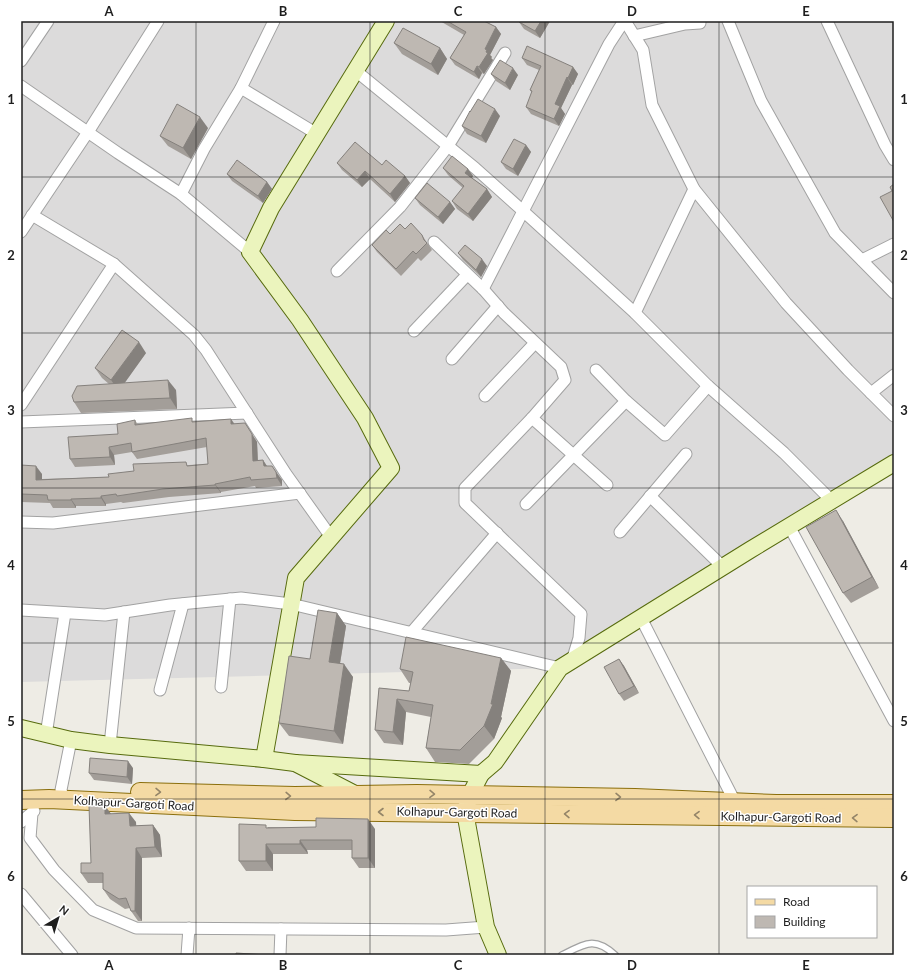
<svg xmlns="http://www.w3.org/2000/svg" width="915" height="976" viewBox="0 0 915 976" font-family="Lato,sans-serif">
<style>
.residential{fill:#dcdbdb}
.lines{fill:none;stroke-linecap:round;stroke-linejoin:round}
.lane-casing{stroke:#a2a2a2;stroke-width:8}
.street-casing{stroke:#a2a2a2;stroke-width:13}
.secondary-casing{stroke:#576b0e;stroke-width:18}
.primary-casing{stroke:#8b6f0d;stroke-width:20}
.lane{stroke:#fff;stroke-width:5.5}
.street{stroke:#fff;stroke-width:11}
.secondary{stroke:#ebf4bd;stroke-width:16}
.primary{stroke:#f4daa4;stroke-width:18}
.wall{fill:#a39e99}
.shaded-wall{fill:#85817d}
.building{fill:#beb8b2;stroke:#85817d}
.oneway{stroke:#948568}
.grid{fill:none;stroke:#1e1e1e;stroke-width:1;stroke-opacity:0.55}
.labels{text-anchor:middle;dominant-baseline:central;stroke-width:3;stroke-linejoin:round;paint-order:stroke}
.street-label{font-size:12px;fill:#1e1e1e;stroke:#fff}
.neatline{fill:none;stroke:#1e1e1e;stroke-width:1.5}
.grid-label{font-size:13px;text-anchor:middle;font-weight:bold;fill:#1e1e1e}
</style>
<rect width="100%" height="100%" fill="#eeece5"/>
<polygon class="residential" points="21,21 894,21 894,459 560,668 21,682"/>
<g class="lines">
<defs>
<path id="lane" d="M562,955C585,944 594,936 615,955"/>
<g id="street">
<polyline points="625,21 643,50 652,105 694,189 786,303 848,370 894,416"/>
<polyline points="728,21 761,101 835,233 894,293"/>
<polyline points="827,21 885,145 894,160"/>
<polyline points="634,36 685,24 700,23 700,21"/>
<polyline points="21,61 48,21"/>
<polyline points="356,71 475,168 523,211 635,313 708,386 784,453 832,501"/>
<polyline points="21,86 118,153 181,194"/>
<polyline points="241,88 317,134"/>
<polyline points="32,215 114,264 194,335 206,350 286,474 331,537"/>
<polyline points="21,232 88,132 158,21"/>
<polyline points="434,242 483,289 504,313 561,367 565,380 532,418 465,488 465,503 581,614 579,638 572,661"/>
<polyline points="250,252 181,194 204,149 241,88 274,21"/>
<polyline points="862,260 894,244"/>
<polyline points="337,271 400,207 448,146 505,53"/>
<polyline points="483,289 609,44 624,21"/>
<polyline points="635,313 694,189"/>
<polyline points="414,331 467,275"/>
<polyline points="452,359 498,306"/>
<polyline points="596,370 626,401 665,435 708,386"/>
<polyline points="871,393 894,375"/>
<polyline points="485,396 535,343"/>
<polyline points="21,405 114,264"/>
<polyline points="532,418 607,485"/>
<polyline points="21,422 247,413"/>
<polyline points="650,496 723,567"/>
<polyline points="526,504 626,401"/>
<polyline points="21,522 53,523 300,493"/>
<polyline points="789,526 894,721"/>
<polyline points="620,532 686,454"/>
<polyline points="21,610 105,615 170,605 241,598 291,604 560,668"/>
<polyline points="641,618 735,802"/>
<polyline points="411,633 497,533"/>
<polyline points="221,687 230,599"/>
<polyline points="160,690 183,604"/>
<polyline points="46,735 65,613"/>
<polyline points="110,745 124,612"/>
<polyline points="64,800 61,790 71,740"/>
<polyline points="32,813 30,838 54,870 93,910 136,928 446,930 486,927"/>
<polyline points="21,822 34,811"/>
<polyline points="21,894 72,955"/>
<polyline points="187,955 189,928"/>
<polyline points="280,955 281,929"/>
</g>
<g id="secondary">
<polyline points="21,728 71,740 110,745 264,759 295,763 357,795"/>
<polyline points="264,759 296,578 391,468 365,418 300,320 250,252 271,208 386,21"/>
<polyline points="295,763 481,774 495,762 560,668 750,550 894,463"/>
<polyline points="481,774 470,795 465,812 486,927 498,955"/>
</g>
<g id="primary">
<polyline points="140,792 295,796 417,794 470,795 635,798 776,804 894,804"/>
<polyline points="21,800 49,799 295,811 894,818"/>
</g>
</defs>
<use href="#lane" class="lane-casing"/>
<use href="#street" class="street-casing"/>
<use href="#secondary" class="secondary-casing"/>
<use href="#primary" class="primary-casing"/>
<use href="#lane" class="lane"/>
<use href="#street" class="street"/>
<use href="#secondary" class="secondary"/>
<use href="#primary" class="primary"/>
</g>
<g class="wall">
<polygon points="440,21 484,21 496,27 501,34 490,55 492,57 491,58 493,60 484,74 482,73 479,79 455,65 450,58 464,35"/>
<polygon points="550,21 540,38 524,29 519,22"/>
<polygon points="394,43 440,48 447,59 438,75 402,54"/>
<polygon points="522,58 573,67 578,74 573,85 572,85 561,108 565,114 559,126 531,114 526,107 532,93 530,90 539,70 527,65"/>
<polygon points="491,74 518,75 510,90 496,81"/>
<polygon points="500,116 486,143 467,134 462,126"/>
<polygon points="208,128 191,159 168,146 160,136"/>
<polygon points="526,145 531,152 518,176 506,169 501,162"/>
<polygon points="337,163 382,165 405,176 410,183 395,202 370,179 362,187 342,170"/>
<polygon points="443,168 468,169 473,176 472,178 487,189 492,197 473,221 457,209 452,201 463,188 448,175"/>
<polygon points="227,174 267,182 272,189 263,203 232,181"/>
<polygon points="415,198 450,202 455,209 443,224 420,205"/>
<polygon points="405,229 422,235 432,250 421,261 418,258 401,276 377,252 372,245 390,234"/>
<polygon points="458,253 487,266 481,277 463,260"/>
<polygon points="146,353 124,383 176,390 177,409 81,413 74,402 109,384 102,378 95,368"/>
<polygon points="135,420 138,425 194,421 234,424 250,431 257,442 258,460 263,460 267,466 282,480 282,486 256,488 255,486 221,492 221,493 169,497 123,503 121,502 106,504 106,506 76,506 76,508 53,508 50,503 21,502 21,465 42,474 42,479 109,477 189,465 208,464 207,447 137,459 132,452 114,455 115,465 75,467 70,459 118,434"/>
<polygon points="843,521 879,588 851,603 843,593"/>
<polygon points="337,613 346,626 340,664 353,677 343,744 289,736 279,723 310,659"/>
<polygon points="501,658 511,671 501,717 502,718 494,739 469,764 435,762 426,748 431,717 406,712 403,745 384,743 375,730 379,688 409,691 411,683 409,683 400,669"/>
<polygon points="619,659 624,666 639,693 624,701 619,694"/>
<polygon points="133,768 132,784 94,780 89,773"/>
<polygon points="105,806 111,814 136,822 136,826 153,825 160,835 162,857 142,858 142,921 138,921 131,911 130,908 125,909 110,899 103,889 103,883 88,883 81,873 91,863"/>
<polygon points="268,827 375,829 375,868 359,868 352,858 352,850 307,850 308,854 273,854 273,871 246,871 239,861"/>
</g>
<g class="shaded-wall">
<polygon points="541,21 550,21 540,38 535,31"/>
<polygon points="496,27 501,34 490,55 492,57 491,58 493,60 484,74 479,67 485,49"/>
<polygon points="440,48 447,59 438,75 431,64"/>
<polygon points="477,66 482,73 479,79 474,72"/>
<polygon points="573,67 578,74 573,85 568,78"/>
<polygon points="513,68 518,75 510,90 505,83"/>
<polygon points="567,77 572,85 561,108 565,114 559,126 554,119 555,104"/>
<polygon points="495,109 500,116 486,143 481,136"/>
<polygon points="200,117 208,128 191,159 183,148"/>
<polygon points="526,145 531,152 518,176 513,169"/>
<polygon points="468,169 473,176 470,180 465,173"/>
<polygon points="365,171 370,179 362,187 357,180"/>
<polygon points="405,176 410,183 395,202 390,194"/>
<polygon points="267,182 272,189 263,203 258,196"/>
<polygon points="487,189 492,197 473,221 468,214"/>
<polygon points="450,202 455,209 443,224 438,217"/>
<polygon points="482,259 487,266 481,277 476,270"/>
<polygon points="139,342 146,353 119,391 111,380"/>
<polygon points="168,380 176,390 177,409 170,398"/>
<polygon points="231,419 236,426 231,424"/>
<polygon points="245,423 257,442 258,469 253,461"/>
<polygon points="109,447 114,455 115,465 110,457"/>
<polygon points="263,460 268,468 264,466"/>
<polygon points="36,466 42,474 42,488 36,480"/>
<polygon points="272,466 282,480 282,486 277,478"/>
<polygon points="215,484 221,492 221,493 215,485"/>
<polygon points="101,496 106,504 106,506 101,498"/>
<polygon points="71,499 76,506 76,508 71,500"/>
<polygon points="836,510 843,521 879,588 872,577"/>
<polygon points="337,613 346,626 338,675 329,662"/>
<polygon points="501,658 511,671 501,717 502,718 494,739 484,726 491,704"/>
<polygon points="619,659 624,666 639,693 634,686"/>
<polygon points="344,664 353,677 343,744 334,731"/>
<polygon points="397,699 406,712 403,745 393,732"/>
<polygon points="128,761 133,768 132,784 127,777"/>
<polygon points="105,806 112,815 105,814"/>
<polygon points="129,813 136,822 137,836 130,826"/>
<polygon points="368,819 375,829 375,868 368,858"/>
<polygon points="153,825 160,835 162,857 155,847"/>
<polygon points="300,840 307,850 308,854 300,844"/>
<polygon points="266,844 273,854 273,871 266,861"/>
<polygon points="136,848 142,858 142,921 135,911"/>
</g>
<g class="building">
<polygon points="447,21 484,21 496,27 485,49 487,50 486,52 488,53 479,67 477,66 474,72 450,58 466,32"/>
<polygon points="519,21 541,21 535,31 519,22"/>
<polygon points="403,28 440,48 431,64 394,43"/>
<polygon points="527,46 573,67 568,78 567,77 555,104 560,106 554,119 526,107 532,91 530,90 541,66 522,58"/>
<polygon points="500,60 513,68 505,83 491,74"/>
<polygon points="478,99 495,109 481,136 462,126 470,111 470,112"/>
<polygon points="177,104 200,117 183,148 160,136"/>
<polygon points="514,139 526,145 513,169 501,162"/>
<polygon points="355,142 382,165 386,160 405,176 390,194 365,171 357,180 337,163"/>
<polygon points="452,156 468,169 465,173 487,189 468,214 452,201 464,186 443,168"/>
<polygon points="237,160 267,182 258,196 227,174"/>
<polygon points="427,183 450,202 438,217 415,198"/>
<polygon points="894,184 894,222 880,197 892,191 890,187"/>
<polygon points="411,223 422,235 424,240 427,243 416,254 413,251 396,269 372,245 386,230 390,234 400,224 405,229"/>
<polygon points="465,245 482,259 476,270 458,253"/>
<polygon points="122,330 139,342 111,380 95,368"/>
<polygon points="168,380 170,398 74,402 72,396 77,386"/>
<polygon points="192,418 192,422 231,419 231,424 245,423 252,434 253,461 263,460 264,466 272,466 276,472 277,478 251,480 250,477 215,484 215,485 163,489 117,496 116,494 101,496 101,498 71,499 71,500 48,500 47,495 21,494 21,465 36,466 36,480 109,477 108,474 134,471 133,464 186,462 187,466 208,464 206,438 132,452 131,443 109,447 110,457 70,459 68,437 118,434 117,424 135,420 135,425"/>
<polygon points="836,510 872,577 843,593 806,527"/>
<polygon points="318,610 337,613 329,662 344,664 334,731 279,723 289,656 310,659"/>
<polygon points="406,637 501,658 491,704 493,704 484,726 460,750 426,748 433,705 397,699 393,732 375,730 379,688 409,691 413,672 400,669"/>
<polygon points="619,659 634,686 619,694 604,667"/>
<polygon points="90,758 128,761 127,777 89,773"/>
<polygon points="89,806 105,806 105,814 129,813 130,826 153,825 155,847 136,848 135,911 131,911 126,898 119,899 103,889 103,873 81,873 81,863 91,863"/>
<polygon points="316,818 368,819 368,858 352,858 352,840 300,840 300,844 266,844 266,861 239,861 239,824 266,825 266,828 316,827"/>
<polygon points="236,953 266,955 236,955"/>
</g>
<defs><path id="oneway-chevron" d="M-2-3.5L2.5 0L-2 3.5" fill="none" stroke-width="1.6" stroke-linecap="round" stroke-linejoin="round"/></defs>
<g class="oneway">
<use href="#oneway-chevron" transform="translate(158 792) rotate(1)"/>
<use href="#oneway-chevron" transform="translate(432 794) rotate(1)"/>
<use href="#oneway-chevron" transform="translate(288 796) rotate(2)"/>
<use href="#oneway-chevron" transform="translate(618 797) rotate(1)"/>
<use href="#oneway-chevron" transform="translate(381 812) rotate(-180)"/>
<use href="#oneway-chevron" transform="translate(567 814) rotate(-179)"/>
<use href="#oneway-chevron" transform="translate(697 815) rotate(-179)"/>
<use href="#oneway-chevron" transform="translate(855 818) rotate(-179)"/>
</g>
<path class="grid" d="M196,21V955M370,21V955M545,21V955M719,21V955M21,177H894M21,333H894M21,488H894M21,643H894M21,799H894"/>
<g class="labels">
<g class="street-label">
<text transform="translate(134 803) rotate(3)">Kolhapur-Gargoti Road</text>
<text transform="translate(457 812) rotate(1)">Kolhapur-Gargoti Road</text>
<text transform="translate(781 817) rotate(1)">Kolhapur-Gargoti Road</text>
</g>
</g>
<rect width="915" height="976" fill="none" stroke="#ffffff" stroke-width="44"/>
<rect x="747" y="886" width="130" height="52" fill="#ffffff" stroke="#a5a5a5"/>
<rect x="755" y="899" width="20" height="6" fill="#f4daa4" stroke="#a5a5a5"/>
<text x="783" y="906" font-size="12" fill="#1e1e1e">Road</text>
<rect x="755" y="916" width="20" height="12" fill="#beb8b2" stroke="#a5a5a5"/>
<text x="783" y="926" font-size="12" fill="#1e1e1e">Building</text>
<g transform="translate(58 918) rotate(38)" stroke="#ffffff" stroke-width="3" paint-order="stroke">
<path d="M0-3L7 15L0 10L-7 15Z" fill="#1e1e1e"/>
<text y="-6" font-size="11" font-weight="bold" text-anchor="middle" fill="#1e1e1e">N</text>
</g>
<rect x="22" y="22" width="871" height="932" class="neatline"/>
<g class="grid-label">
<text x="109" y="16">A</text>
<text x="283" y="16">B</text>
<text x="458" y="16">C</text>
<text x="632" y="16">D</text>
<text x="806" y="16">E</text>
<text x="11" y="104">1</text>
<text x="904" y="104">1</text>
<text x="11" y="260">2</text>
<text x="904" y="260">2</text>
<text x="11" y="415">3</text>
<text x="904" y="415">3</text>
<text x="11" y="570">4</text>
<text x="904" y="570">4</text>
<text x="11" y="726">5</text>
<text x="904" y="726">5</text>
<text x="11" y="881">6</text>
<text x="904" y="881">6</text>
<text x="109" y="970">A</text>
<text x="283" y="970">B</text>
<text x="458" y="970">C</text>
<text x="632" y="970">D</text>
<text x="806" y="970">E</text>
</g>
</svg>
